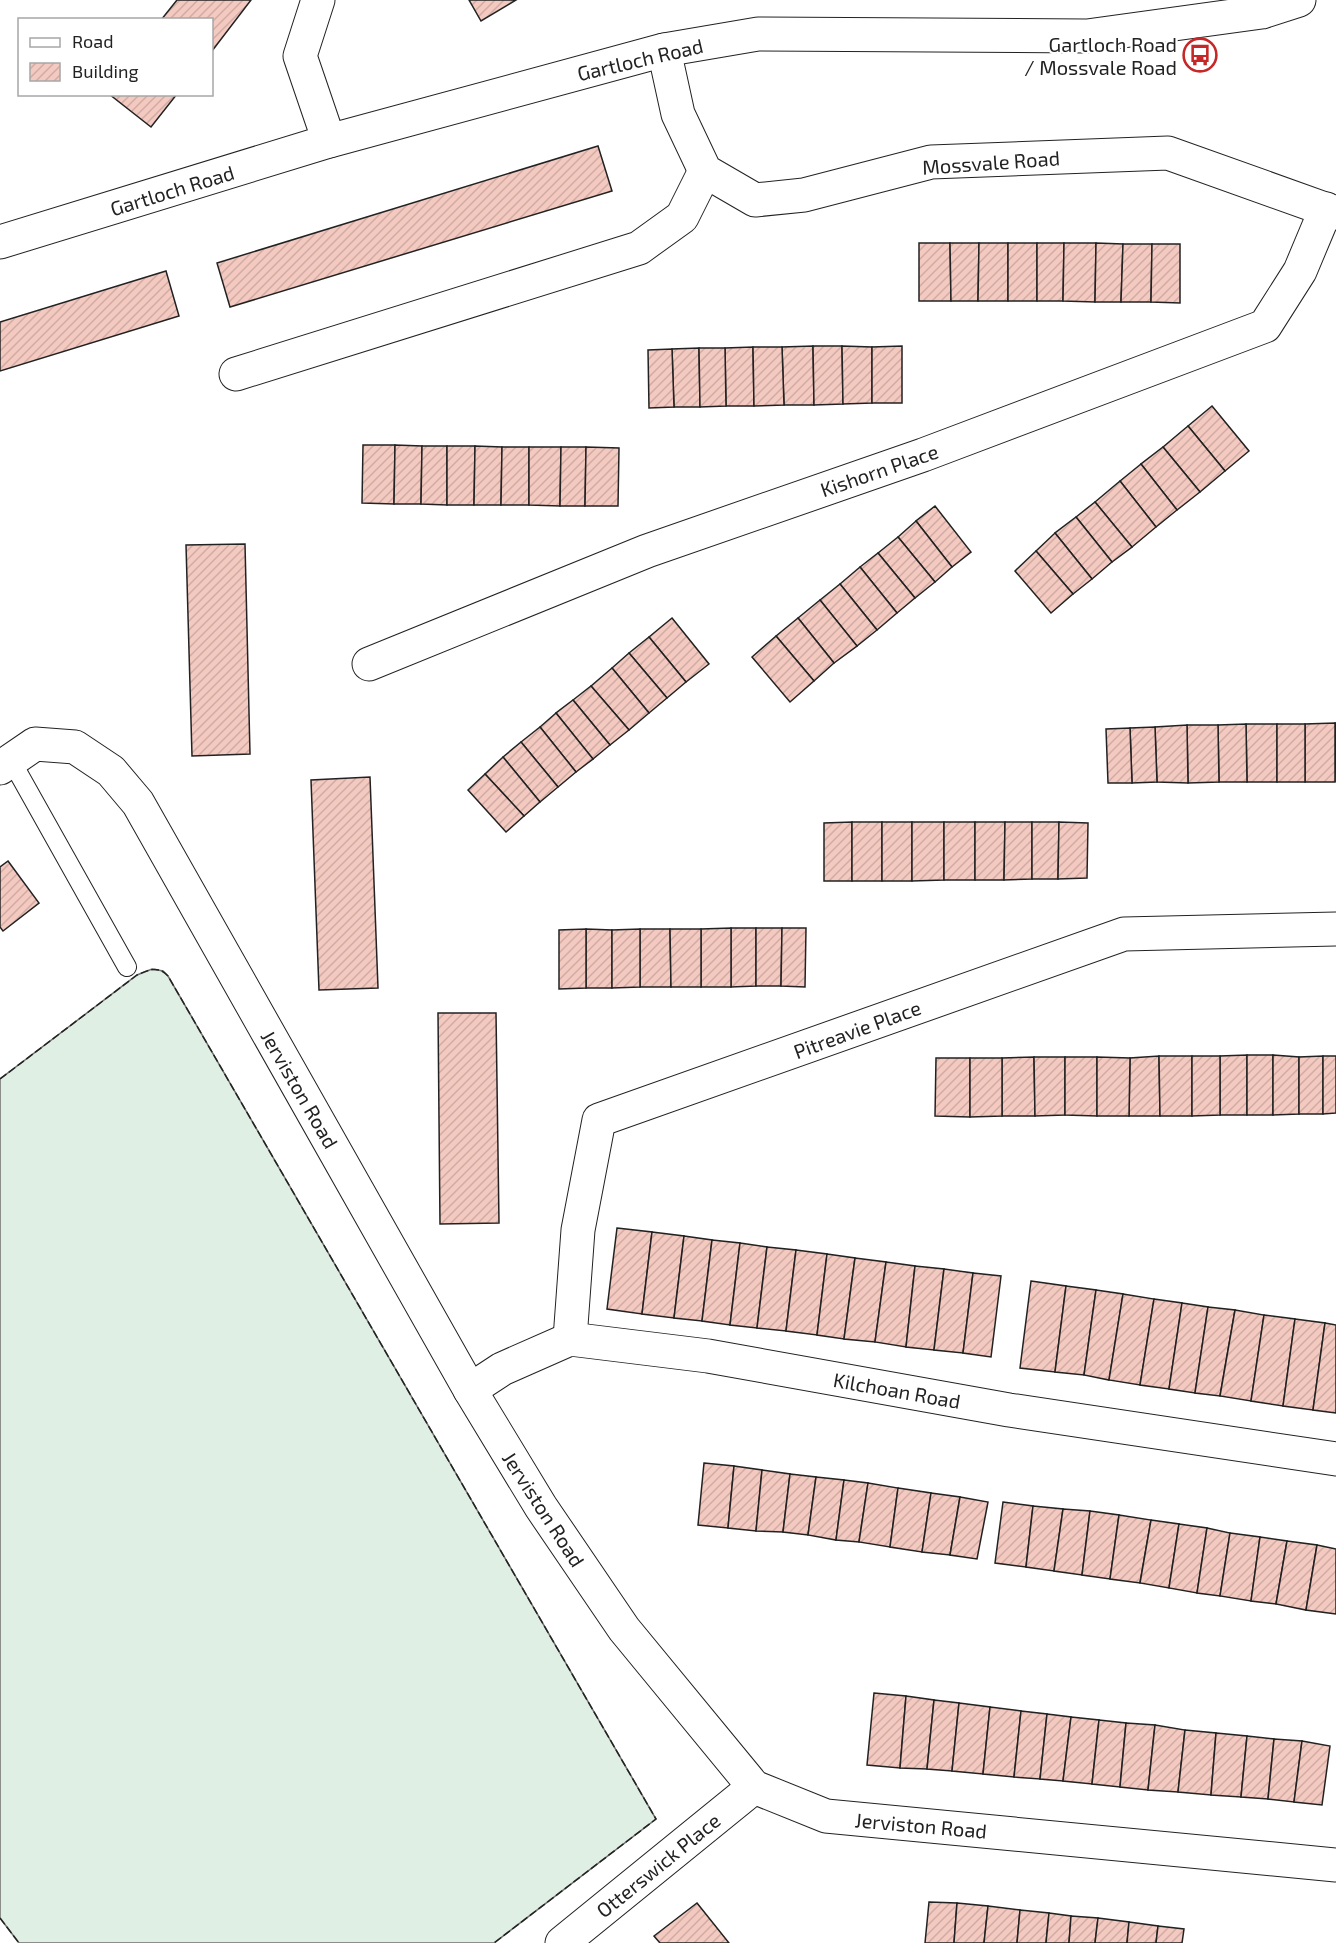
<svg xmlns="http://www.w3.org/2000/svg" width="1336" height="1943" viewBox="0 0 1336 1943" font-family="'Exo 2',sans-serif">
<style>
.grass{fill:#e0efe3;stroke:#6f6f6f;stroke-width:1.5}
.building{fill:url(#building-hatch);stroke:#222;stroke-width:1.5}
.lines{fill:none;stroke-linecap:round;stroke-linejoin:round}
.lane-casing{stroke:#222;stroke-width:20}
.street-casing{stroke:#222;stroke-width:35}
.secondary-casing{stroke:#222;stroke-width:35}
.lane{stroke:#fff;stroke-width:18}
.street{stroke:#fff;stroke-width:33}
.secondary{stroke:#fff;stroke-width:33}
.fence{stroke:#222;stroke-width:1.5;stroke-dasharray:8 3;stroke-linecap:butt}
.labels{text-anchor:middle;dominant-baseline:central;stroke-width:4.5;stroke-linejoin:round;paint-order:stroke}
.poi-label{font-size:20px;fill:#222;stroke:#fff;text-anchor:end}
.street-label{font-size:20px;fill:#222;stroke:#fff}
</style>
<defs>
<pattern id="building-hatch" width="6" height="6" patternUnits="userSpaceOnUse" patternTransform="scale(1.5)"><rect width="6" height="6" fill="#f3c9c0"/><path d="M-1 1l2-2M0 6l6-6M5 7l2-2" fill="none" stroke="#d0aca5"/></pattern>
</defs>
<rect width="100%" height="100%" fill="#fff"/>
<polygon class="grass" points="152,969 163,971 168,976 656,1819 494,1943 19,1943 0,1918 0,1079 137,975"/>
<g class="building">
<polygon points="177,0 251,0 212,51 212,20 161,20"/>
<polygon points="469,0 516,0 481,21"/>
<polygon points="109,94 177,94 151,127"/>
<polygon points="598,146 612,191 230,307 217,263"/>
<polygon points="919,243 950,243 951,301 919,301"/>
<polygon points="950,243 979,243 978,301 951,301"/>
<polygon points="979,243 1008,243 1008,301 978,301"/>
<rect x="1008" y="243" width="29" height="58"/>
<polygon points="1037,243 1064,243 1063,301 1037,301"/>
<polygon points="1064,243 1096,243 1095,302 1063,301"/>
<polygon points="1096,243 1123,244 1121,302 1095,302"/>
<polygon points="1123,244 1152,244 1151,302 1121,302"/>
<polygon points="1152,244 1180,244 1180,303 1151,302"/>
<polygon points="166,271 179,316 0,371 0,322"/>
<polygon points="813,346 814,405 784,405 782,347"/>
<polygon points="813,346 842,346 843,404 814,405"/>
<polygon points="842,346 872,347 872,403 843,404"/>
<polygon points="902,346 902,403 872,403 872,347"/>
<polygon points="753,347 754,406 726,406 725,348"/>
<polygon points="753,347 782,347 784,405 754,406"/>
<polygon points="699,348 700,407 674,407 672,349"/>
<polygon points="699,348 725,348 726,406 700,407"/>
<polygon points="672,349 674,407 649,408 648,350"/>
<polygon points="1212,406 1249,451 1225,471 1188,426"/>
<polygon points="1188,426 1225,471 1200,492 1163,447"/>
<polygon points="363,445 395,445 394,504 362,503"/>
<polygon points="395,445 422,446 421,504 394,504"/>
<polygon points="422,446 447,446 447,505 421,504"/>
<polygon points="447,446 475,446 474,505 447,505"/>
<polygon points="475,446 502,447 501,505 474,505"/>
<polygon points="502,447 529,447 529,505 501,505"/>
<polygon points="529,447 561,447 560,506 529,505"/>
<polygon points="561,447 586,447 585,506 560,506"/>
<polygon points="586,447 619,448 618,506 585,506"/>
<polygon points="1163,447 1200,492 1177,510 1141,464"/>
<polygon points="1141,464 1177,510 1156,527 1120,481"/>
<polygon points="1120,481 1156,527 1132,547 1095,502"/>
<polygon points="1095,502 1132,547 1112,562 1076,517"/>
<polygon points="935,506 971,552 952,567 916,521"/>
<polygon points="1076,517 1112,562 1092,579 1055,533"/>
<polygon points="916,521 952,567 935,582 898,537"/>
<polygon points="1055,533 1092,579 1073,594 1036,551"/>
<polygon points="898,537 935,582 915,598 878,553"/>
<polygon points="245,544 250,754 192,756 186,545"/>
<polygon points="1036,551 1073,594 1051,613 1015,571"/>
<polygon points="878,553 915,598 897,613 860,567"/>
<polygon points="860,567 897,613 877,630 840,584"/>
<polygon points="840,584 877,630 857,646 820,600"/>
<polygon points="820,600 857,646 834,663 798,618"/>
<polygon points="672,618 709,664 686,682 649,637"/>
<polygon points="798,618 834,663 814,681 776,636"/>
<polygon points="776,636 814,681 790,702 752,657"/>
<polygon points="649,637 686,682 667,698 629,653"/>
<polygon points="629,653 667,698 649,713 612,668"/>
<polygon points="612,668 649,713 629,730 591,686"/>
<polygon points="591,686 629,730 610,745 573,700"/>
<polygon points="573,700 610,745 593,759 556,713"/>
<polygon points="556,713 593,759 576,772 540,727"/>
<polygon points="1335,723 1336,723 1335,782"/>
<polygon points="1335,723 1335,782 1305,782 1305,724"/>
<polygon points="1246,724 1277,724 1277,782 1247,782"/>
<polygon points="1246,724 1247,782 1219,782 1218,725"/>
<rect x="1277" y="724" width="28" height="58"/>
<polygon points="1187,725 1218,725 1219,782 1188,783"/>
<polygon points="1187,725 1188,783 1157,782 1155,727"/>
<polygon points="540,727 576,772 558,787 521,742"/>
<polygon points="1155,727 1157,782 1132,783 1130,728"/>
<polygon points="1130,728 1132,783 1108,783 1106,729"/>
<polygon points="521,742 558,787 540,802 503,757"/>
<polygon points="503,757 540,802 524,816 485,774"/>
<polygon points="485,774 524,816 506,832 468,790"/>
<polygon points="370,777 378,988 319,990 311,780"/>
<polygon points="852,822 852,881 824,881 824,823"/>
<rect x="852" y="822" width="30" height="59"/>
<rect x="882" y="822" width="30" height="59"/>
<polygon points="912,822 944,822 944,880 912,881"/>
<rect x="944" y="822" width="31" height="58"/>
<polygon points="975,822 1005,822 1004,880 975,880"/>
<polygon points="1005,822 1032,822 1032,879 1004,880"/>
<polygon points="1032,822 1059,822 1058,879 1032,879"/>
<polygon points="1059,822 1088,823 1087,878 1058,879"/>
<polygon points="8,861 39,903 3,931 0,927 0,867"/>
<polygon points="731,928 756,928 756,986 731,987"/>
<polygon points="731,928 731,987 701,987 701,929"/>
<polygon points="756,928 782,928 781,986 756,986"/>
<polygon points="782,928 806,928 805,987 781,986"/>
<polygon points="586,929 612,930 612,988 586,988"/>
<polygon points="586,929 586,988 559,989 559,930"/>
<polygon points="640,929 670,929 671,987 640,987"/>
<polygon points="640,929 640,987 612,988 612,930"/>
<polygon points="670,929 701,929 701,987 671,987"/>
<polygon points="438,1013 496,1013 499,1223 440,1224"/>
<polygon points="1247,1055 1247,1115 1220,1115 1220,1056"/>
<rect x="1247" y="1055" width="26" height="60"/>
<polygon points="1273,1055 1299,1057 1299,1114 1273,1115"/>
<polygon points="1159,1056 1160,1116 1129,1116 1130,1058"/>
<polygon points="1159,1056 1192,1056 1192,1116 1160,1116"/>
<polygon points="1192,1056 1220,1056 1220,1115 1192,1116"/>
<polygon points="1323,1056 1323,1114 1299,1114 1299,1057"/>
<polygon points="1323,1056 1336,1056 1336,1113 1323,1114"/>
<polygon points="1034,1057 1035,1116 1002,1116 1002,1058"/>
<polygon points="1034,1057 1065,1057 1065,1115 1035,1116"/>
<polygon points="1065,1057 1097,1057 1097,1116 1065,1115"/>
<polygon points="1097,1057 1130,1058 1129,1116 1097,1116"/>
<polygon points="936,1058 970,1058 970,1117 935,1116"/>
<polygon points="970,1058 1002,1058 1002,1116 970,1117"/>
<polygon points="617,1228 652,1232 642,1314 607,1309"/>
<polygon points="652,1232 684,1236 674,1318 642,1314"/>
<polygon points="684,1236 712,1240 702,1321 674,1318"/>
<polygon points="712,1240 740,1243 730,1325 702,1321"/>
<polygon points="740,1243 767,1247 757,1328 730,1325"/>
<polygon points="767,1247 796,1250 786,1331 757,1328"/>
<polygon points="796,1250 827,1254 817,1335 786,1331"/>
<polygon points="827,1254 855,1258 844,1339 817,1335"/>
<polygon points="855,1258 886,1262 875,1342 844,1339"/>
<polygon points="886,1262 915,1266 906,1347 875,1342"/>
<polygon points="915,1266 944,1269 934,1350 906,1347"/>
<polygon points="944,1269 973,1273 963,1353 934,1350"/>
<polygon points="973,1273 1001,1276 991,1357 963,1353"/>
<polygon points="1031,1281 1066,1286 1055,1372 1020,1368"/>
<polygon points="1066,1286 1096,1290 1084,1375 1055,1372"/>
<polygon points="1096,1290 1123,1294 1109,1380 1084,1375"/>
<polygon points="1123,1294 1154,1299 1140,1385 1109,1380"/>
<polygon points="1154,1299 1182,1303 1169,1389 1140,1385"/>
<polygon points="1182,1303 1208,1307 1195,1393 1169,1389"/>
<polygon points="1208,1307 1235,1310 1220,1396 1195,1393"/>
<polygon points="1235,1310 1264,1315 1251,1401 1220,1396"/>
<polygon points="1264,1315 1295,1319 1283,1406 1251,1401"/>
<polygon points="1295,1319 1325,1323 1313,1410 1283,1406"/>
<polygon points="1325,1323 1336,1325 1336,1413 1313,1410"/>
<polygon points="704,1463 734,1466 728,1528 698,1525"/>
<polygon points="734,1466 762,1470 756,1531 728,1528"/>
<polygon points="762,1470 790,1474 783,1532 756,1531"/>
<polygon points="790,1474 816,1477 808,1535 783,1532"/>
<polygon points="816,1477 844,1480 836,1540 808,1535"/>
<polygon points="844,1480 868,1483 859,1542 836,1540"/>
<polygon points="868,1483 898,1488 890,1547 859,1542"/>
<polygon points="898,1488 931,1493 922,1552 890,1547"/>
<polygon points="931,1493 960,1497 950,1555 922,1552"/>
<polygon points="960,1497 988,1502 977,1559 950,1555"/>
<polygon points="1003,1502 1033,1506 1026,1567 995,1563"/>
<polygon points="1033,1506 1063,1509 1054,1571 1026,1567"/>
<polygon points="1063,1509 1090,1511 1082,1575 1054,1571"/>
<polygon points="1090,1511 1119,1515 1110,1579 1082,1575"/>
<polygon points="1119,1515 1151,1520 1140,1583 1110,1579"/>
<polygon points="1151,1520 1179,1524 1169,1588 1140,1583"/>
<polygon points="1179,1524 1207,1528 1197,1593 1169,1588"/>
<polygon points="1207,1528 1230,1533 1220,1596 1197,1593"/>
<polygon points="1230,1533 1260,1537 1251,1601 1220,1596"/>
<polygon points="1260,1537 1287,1541 1276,1604 1251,1601"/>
<polygon points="1287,1541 1317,1545 1306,1610 1276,1604"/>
<polygon points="1317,1545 1336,1549 1336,1614 1306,1610"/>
<polygon points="874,1693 906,1696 900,1768 867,1765"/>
<polygon points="906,1696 934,1700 927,1769 900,1768"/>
<polygon points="934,1700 959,1703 952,1771 927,1769"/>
<polygon points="959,1703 990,1707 983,1774 952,1771"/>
<polygon points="990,1707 1021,1711 1014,1777 983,1774"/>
<polygon points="1021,1711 1047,1714 1040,1779 1014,1777"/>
<polygon points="1047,1714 1071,1717 1063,1781 1040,1779"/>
<polygon points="1071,1717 1099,1720 1092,1784 1063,1781"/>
<polygon points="1099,1720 1126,1723 1120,1787 1092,1784"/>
<polygon points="1126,1723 1155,1725 1148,1790 1120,1787"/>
<polygon points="1155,1725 1185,1730 1178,1792 1148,1790"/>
<polygon points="1185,1730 1216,1733 1211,1795 1178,1792"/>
<polygon points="1216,1733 1247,1736 1241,1797 1211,1795"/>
<polygon points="1247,1736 1274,1739 1268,1799 1241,1797"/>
<polygon points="1274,1739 1302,1741 1294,1802 1268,1799"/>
<polygon points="1302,1741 1330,1746 1322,1805 1294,1802"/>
<polygon points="929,1902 957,1903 954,1943 925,1943"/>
<polygon points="697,1903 729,1943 660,1943 654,1936"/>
<polygon points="957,1903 988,1906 984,1943 954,1943"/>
<polygon points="988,1906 1020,1910 1017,1943 984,1943"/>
<polygon points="1020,1910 1049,1913 1046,1943 1017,1943"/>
<polygon points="1049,1913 1071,1916 1069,1943 1046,1943"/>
<polygon points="1071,1916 1098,1918 1095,1943 1069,1943"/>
<polygon points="1098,1918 1129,1922 1127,1943 1095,1943"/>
<polygon points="1129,1922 1158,1926 1156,1943 1127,1943"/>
<polygon points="1158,1926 1184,1929 1182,1943 1156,1943"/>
</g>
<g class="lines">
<defs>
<polyline id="lane" points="11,760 127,967"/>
<g id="street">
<polyline points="318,0 300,56 329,141"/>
<polyline points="664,50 678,114 705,171 755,200 804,195 931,162 1168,153 1336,213"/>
<polyline points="236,374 639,248 682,217 705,171"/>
<polyline points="369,664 647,551 923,455 1265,326 1300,271 1326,209"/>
<polyline points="0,768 35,744 75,747 111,771 138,803 470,1390 541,1507 624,1629 754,1787 826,1816 1336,1865"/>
<polyline points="570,1339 578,1230 599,1120 1124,934 1336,929"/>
<polyline points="470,1390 502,1369 570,1339 708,1356 1009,1410 1336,1459"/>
<polyline points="562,1943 754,1787"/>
</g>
<polyline id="secondary" points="0,242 329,141 664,50 758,34 1087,36 1262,12 1299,0"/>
</defs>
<use href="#lane" class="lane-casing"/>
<use href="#street" class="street-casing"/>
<use href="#secondary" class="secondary-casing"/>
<use href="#lane" class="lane"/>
<use href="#street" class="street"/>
<use href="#secondary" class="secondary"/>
<g class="fence">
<path d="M0,1079L137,975C149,970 158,965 168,976L656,1819L494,1943"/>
<polyline points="0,1918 19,1943"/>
</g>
</g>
<defs>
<symbol id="bus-ring" viewBox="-11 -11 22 22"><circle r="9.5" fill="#fff" stroke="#c62828" stroke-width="1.5"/><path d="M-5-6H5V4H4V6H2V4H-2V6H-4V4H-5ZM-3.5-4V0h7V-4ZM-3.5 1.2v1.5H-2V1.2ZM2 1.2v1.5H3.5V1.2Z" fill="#c62828"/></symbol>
</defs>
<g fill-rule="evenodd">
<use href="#bus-ring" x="1181" y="36" width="38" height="38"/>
</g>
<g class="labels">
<g class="poi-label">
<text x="1177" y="44">Gartloch Road<tspan x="1177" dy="23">/ Mossvale Road</tspan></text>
</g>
<g class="street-label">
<text transform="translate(640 59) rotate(-13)">Gartloch Road</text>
<text transform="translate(991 162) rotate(-4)">Mossvale Road</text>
<text transform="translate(172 190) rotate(-17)">Gartloch Road</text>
<text transform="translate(879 470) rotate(-19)">Kishorn Place</text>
<text transform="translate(857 1029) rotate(-20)">Pitreavie Place</text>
<text transform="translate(300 1089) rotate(60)">Jerviston Road</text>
<text transform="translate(897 1390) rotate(10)">Kilchoan Road</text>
<text transform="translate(544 1509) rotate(57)">Jerviston Road</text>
<text transform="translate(921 1825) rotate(5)">Jerviston Road</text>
<text transform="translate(658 1865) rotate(-39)">Otterswick Place</text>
</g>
</g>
<rect x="18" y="18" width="195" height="78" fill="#ffffff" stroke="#a7a7a7" stroke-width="1.5"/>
<rect x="30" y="38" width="30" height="9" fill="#ffffff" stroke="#a7a7a7" stroke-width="1.5"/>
<text x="72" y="48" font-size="18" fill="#222222">Road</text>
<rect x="30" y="63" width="30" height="18" fill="url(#building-hatch)" stroke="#a7a7a7" stroke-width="1.5"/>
<text x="72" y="78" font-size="18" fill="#222222">Building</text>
</svg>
